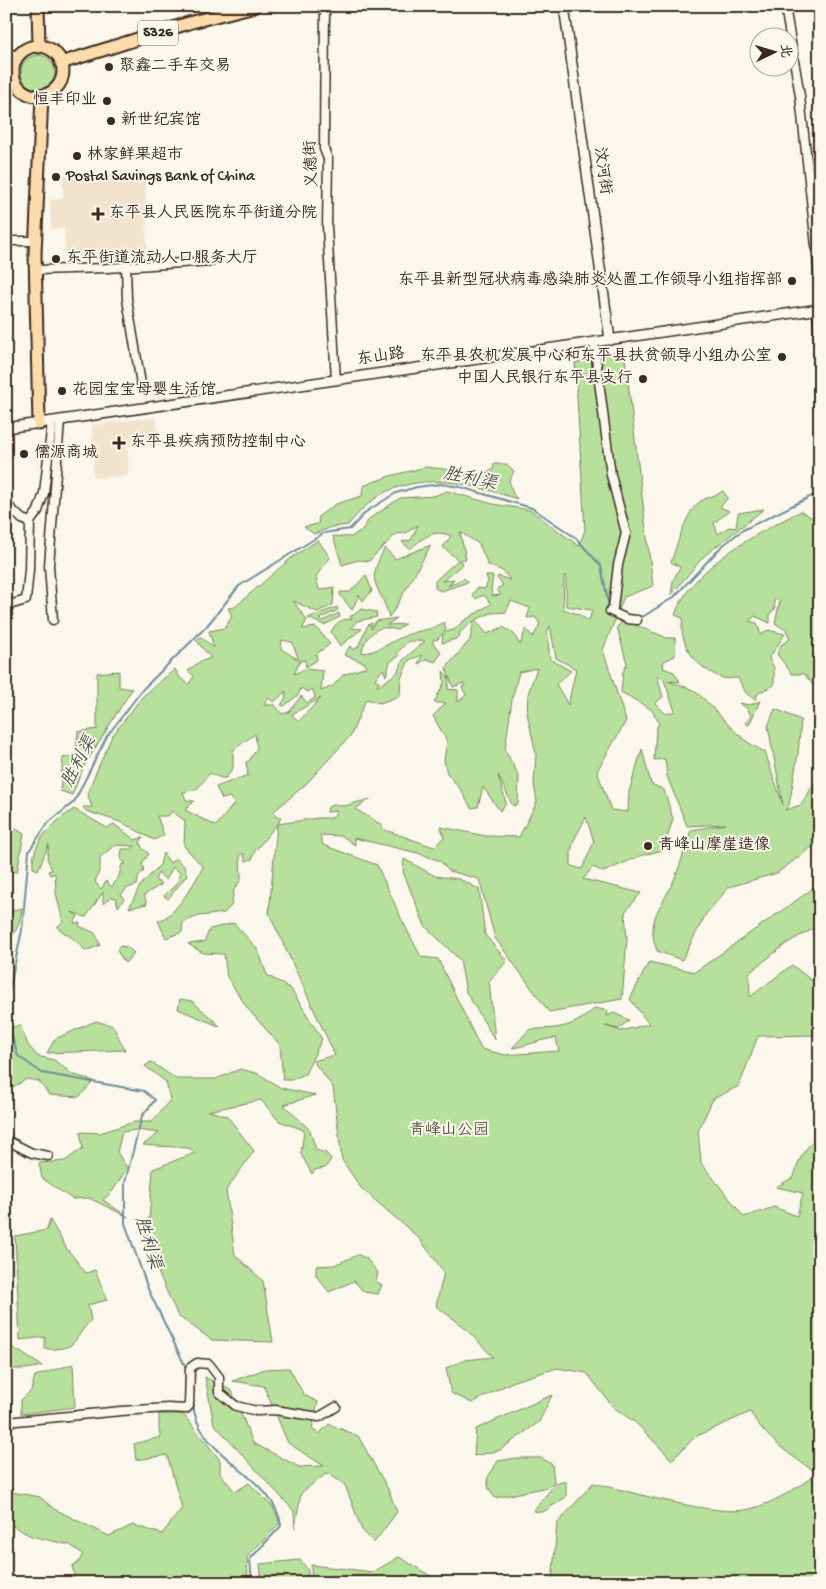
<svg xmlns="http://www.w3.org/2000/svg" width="826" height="1589" viewBox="0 0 826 1589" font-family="'Gochi Hand','LXGW WenKai TC',sans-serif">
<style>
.built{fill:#f2e3cf}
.green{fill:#b7e09d;stroke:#79855e;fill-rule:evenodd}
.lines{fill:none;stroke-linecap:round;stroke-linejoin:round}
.stream{stroke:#6d8f9b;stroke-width:2}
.minor-casing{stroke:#3b2a1e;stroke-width:11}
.tertiary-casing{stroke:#3b2a1e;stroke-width:12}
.primary-casing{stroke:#3b2a1e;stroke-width:15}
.minor{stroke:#fbf7ec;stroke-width:8}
.tertiary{stroke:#fbf7ec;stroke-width:9}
.primary{stroke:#fcdcac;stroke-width:11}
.poi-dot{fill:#3b2a1e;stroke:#fbf7ec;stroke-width:2}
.labels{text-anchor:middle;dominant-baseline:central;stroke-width:4;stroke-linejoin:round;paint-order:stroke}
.shield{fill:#fbf7ec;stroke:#75685c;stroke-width:1}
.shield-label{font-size:15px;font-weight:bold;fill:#3b2a1e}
.poi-label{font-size:16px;fill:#3b2a1e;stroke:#fbf7ec;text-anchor:start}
.street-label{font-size:16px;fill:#3b2a1e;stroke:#fbf7ec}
.park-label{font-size:16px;fill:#5a583e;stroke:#fbf7ec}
.water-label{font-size:18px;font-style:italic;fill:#505452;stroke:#fbf7ec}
</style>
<rect width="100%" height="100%" fill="#fbf7ec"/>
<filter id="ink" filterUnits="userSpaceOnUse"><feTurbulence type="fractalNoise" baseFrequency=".02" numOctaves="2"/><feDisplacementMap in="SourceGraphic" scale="10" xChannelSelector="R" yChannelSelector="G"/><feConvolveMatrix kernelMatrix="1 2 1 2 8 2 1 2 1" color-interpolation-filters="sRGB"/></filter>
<g filter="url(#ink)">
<g class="built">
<polygon points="145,171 147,250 65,256 64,228 51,229 50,200 63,199 63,174"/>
<polygon points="155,417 161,445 128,447 128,476 93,478 92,425"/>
</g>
<g class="green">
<circle cx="38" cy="72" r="17"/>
<path d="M624,350L653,586L624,597L603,650L626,721L597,771L611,810L628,812L629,792L642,749L651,784L664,790L673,819L663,850L640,856L603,872L593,867L583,879L641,893L625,912L627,939L622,999L549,1012L495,938L479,879L449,871L440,861L418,853L354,838L355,845L342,836L320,835L323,845L377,865L401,918L421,957L438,959L481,1049L505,1055L559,1051L556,1038C540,1039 528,1046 512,1048L530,1029C558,1029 574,1028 595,1008L608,1011L607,1016L614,1013L629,1020L619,1029L605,1026L621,1031L649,1024L630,999L649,962L695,972L811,890L820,877V925L787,943L749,973L750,997L792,965L820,987V1035L758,1036L739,1086L713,1099L698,1131L701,1163L744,1217L774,1207L797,1216L803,1193L776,1187L794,1177C799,1160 803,1147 820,1137V1583H552L557,1524L593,1483C628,1491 720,1518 750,1509C774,1503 798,1488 817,1473C790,1455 767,1440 750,1412L695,1437L672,1460L636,1423L613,1407L587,1373L557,1368L514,1381L472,1403L451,1393L446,1368L465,1360L493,1357L463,1326L436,1306L444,1272L419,1238L361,1188L342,1160L333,1087L313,1061L335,1055L269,913L277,824L255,851L252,859L246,861L243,853L240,855L241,880L234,890L231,906L224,913L199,916L183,922L182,932L166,938L158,921C175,917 195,882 203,867L184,846L185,821L172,811L168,816H157L164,835L154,840L123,823L86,811L83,807H92L87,793L112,736L142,697L175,669L180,678L189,684L194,676L188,671L199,662L211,658L196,640L201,637L214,648L209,631L225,628L232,616L228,608L235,607L290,559L318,540L330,558L316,576L319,590L334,587L333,605L317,612L293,601L307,620L302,629L316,627L330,644L316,654L317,660L306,667L305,660L300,661L294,674L305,669L323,671L321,691L333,686L343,675L366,667L365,663L344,655L350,646L353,650L358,647L368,625L372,623L371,629L376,621L397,618L387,625L405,624L397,630C393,629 385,627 381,628C371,631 362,643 362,653C380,652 390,641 407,635C421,629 431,631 444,622L446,629L444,632L454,630L462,622L491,604L484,595L475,599L472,595L477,588L485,589L488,581L486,576H493L491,590L493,596L501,595L497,589L503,585L497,578L498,576L510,580L503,571L488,565L479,544L460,532L466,559L459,560L463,564L442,581L454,579L448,586L464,578L468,582L441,591L435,588V581L458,560L443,547L451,536C434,528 423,538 410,549L402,542L411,540L418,525L406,533L396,534L369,561L358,560L342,565L333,536L351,537L363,529L369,519L400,498L434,496L447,491L493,504L530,510L579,546L585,530L575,363ZM566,575V606L592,610L589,621L578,614L563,609L564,576ZM511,601L530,608L527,618L535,617L540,624L533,637L526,629L520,645L513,633L503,627L487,634L475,620L491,613L506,612ZM474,621L470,640L446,668L453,687L464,683L465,685L462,687L466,695L458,702V690L448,689L449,678L443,671L444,683L434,703H446L433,716L447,741L444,760L447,773L461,790L471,808L478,807L483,787L500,811L506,803L498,775L513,806L518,804L519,776L505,750L512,699L519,672L537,668L528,694L527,713L536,754L534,784L537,802L519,837L486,836L441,827L444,837L434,847L382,829V825L355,809L370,799L344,806L335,804L328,807L327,812L337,811L332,818H318L278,824L281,817H276L273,812L306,784L351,735L366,699L380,703L400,696L401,678L409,660L422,655L418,664L427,659L435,662L440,655V650L433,644V640L438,639L443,633L442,643L459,638L460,632ZM550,626L556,658L576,669L568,705L556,684L571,671L550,659L547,632ZM282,640L292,642L299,660L281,649ZM408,641H425L403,660L397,673L377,687L379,682L375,679L383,669L386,676L390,662L399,656L397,653ZM301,688L308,692L313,689L315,698L307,703L301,696L289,712L282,714L275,705H264L268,698L274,702L286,691L285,699L281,705L284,706L298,695ZM321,698L298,722L292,714ZM255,734L257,748L249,761L246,762L248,775L216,787L222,799L230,797L234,804L216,826L185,810L194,801L186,800L183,792L197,789L210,773L221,778H226L233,768V750ZM586,817L594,842L582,869L571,866V851L574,840Z"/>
<path d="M494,464H507L514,471L509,481L513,494L517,499C477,486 435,473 393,489C375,495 360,511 348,525L332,527L314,534L304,527L318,524L319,516L336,504L362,496L363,486L390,476L426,467L484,474L493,470Z"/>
<path d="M723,491L728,498L720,507L729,511L714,523L718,534L729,527L736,528L738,513L764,509L704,556L671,595L673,581L680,567L671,562C677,546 686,510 701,501C707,497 716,496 723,491Z"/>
<path d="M801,511L816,520L820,518V693L804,674H792L777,654L781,645L790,639L786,630L775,623L780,601L774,599L775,609L770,613V623L755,616L749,621L757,623L761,635L768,630L785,634L769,658L774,668V685L758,693L755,700L746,693L738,678C733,678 727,679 723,678C698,670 677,644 683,618L675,615C692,566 758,533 801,511Z"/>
<path d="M431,545L393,612L389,617C379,581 364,586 385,548L395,559Z"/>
<polygon points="366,575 372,591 363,601 359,595 352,610 340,595 340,592 350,592"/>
<polygon points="337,607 338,610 319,619 323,621 339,613 340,617 324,625 308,618"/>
<path d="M361,609L376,612L377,617L357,621L351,628L362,629L340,646L331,632C336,622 341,619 352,619L350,616L354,615Z"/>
<path d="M624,620L667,638H675V656L664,661L663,668L674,672L680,682L667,681C676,684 690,687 697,693C721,713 734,738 765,752L783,805L768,726L775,709L801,720L798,754L789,805L785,810L801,805L816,781L820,754V841L777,873L729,887L706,914L682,960L657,951C645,920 662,907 673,882C681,865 685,847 691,830L726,824L687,826L667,776L665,759L654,760L656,730L659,723L652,710L621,692L623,672L627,664L617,627ZM657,675L664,680L675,711L666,714L655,703L663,697Z"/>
<polygon points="119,671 119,687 132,689 84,766 72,795 60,791 63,758 76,755 78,732 97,729 97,673"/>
<polygon points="760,701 749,725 745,723 751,716 748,709 739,703 750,705"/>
<path d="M74,809L107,828L114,824L135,840L143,837L140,842L142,848L149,854L142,863L144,871L139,875L137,885L127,888L121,895L124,899L118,907L116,898L111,897L103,904V892L86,917L72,912L78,916L74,923H80L79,926L95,933L100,945L85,951C78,939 67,936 57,927L63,922L56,893L55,873L50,875L48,871L52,870L47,858L49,844L38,870L33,868C31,841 54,822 74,809ZM115,845L135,846L130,849H122L121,859L126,864H122L119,876L112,887L106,881L101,889L95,882L100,868V857Z"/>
<polygon points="12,826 24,834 17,872 6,871 6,839"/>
<polygon points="163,853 170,863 176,858 184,866 187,875 168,899 164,896 177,883 180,873 173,867 166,880 158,873 155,880 162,884 144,895 147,904 129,908 140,886 160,865"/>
<polygon points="404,859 435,876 459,879 479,889 485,935 507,961 489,981 495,1040 466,992 460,960 425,926 403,872"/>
<path d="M22,908C21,918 17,936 6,940L10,911Z"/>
<polygon points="234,923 258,950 267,975 291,989 322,1039 305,1074 291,1080 283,1080 280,1045 248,1009 227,977 224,954 203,953 188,944 204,942 210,929"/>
<polygon points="119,946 127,947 134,953 125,963 117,951"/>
<polygon points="180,999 192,1001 221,1027 178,1009"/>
<polygon points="96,1021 113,1026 125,1050 47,1053 55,1039"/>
<polygon points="20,1025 28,1045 37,1056 54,1060 72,1074 94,1081 79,1097 49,1095 39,1081 27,1079 11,1088 6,1085 6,1029"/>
<polygon points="151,1062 176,1079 216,1079 240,1069 259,1074 281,1088 315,1095 284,1105 310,1130 316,1150 326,1153 331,1159 325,1168 315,1170 312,1174 301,1154 304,1130 279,1121 261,1100 208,1111 227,1116 254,1151 226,1190 235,1255 263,1281 273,1342 212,1340 178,1316 152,1259 148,1234 153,1169 195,1153 189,1148 143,1145 159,1133 137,1130 122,1132 117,1152 127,1168 112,1192 103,1200 128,1217 89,1198 72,1199 42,1178 39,1163 65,1161 83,1148 80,1132 100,1133 134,1122 152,1122 170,1100 166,1082 145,1066"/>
<path d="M50,1220L67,1249L86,1273L95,1270L107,1300L88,1305L91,1320C71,1341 79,1350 45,1349V1337L20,1340L15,1236L47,1230Z"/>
<polygon points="6,1245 10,1246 11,1295 6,1294"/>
<polygon points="358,1255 366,1258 378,1273 376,1282 382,1285 378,1294 364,1292 354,1281 329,1292 316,1275 316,1266 334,1265"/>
<polygon points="6,1343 42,1366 26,1369 6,1369"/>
<polygon points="73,1364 75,1407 21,1414 21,1400 31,1391 35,1376"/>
<polygon points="289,1368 304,1395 318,1402 312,1429 319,1434 329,1424 358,1436 388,1489 397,1512 374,1543 362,1530 345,1485 327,1473 301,1493 295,1528 294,1511 214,1424 205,1377 232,1391 253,1443 299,1467 324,1466 288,1443 264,1386 233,1381 265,1369"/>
<polygon points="552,1395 539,1422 500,1450 474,1456 476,1429"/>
<polygon points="159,1414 183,1414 220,1460 220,1473 235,1492 249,1483 273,1507 280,1523 247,1557 248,1582 76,1583 72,1566 78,1563 83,1554 70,1545 31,1536 11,1525 10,1572 6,1572 6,1491 40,1497 54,1509 109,1536 133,1525 162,1534 182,1508 167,1455 136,1460 134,1444 161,1437 159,1430"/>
<polygon points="516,1458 541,1458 552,1464 554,1482 548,1487 495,1498 489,1489 487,1479 498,1461"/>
<polygon points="566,1481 566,1497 543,1512 533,1511 555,1484"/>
<polygon points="399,1557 442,1583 312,1583 311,1565 373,1572"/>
<polygon points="300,1560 308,1570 308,1583 262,1583 260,1564"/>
</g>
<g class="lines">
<g class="stream">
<polyline points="637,617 644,616 674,597 721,547 741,531 820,492"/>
<polyline points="187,1370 148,1289 125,1223 125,1182 142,1116 155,1100 144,1091 42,1073 18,1056 11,1033 8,996 22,930 29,851 48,823 74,802 107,736 143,689 206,627 239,586 324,533 350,529 367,511 396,493 417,487 441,484 460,487 532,508 576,538 601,566 609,607"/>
<path d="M193,1401C194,1458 275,1474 281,1526L250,1559L252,1583"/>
</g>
<defs>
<g id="minor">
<polyline points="325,6 324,149 328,159 327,227 336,380"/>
<polyline points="785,6 800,96 820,284"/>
<polyline points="6,51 17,57"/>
<polyline points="6,241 36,241"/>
<polyline points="126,266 127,299 141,384"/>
<polyline points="36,270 107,268 211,261"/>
<polyline points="817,309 820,350"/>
<polyline points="594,342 611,475 626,533 618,565 613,608 610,611 627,619 637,620"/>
<polyline points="6,504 22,519 30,522"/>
<polyline points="6,606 26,600 29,570 30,522 38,511 44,493 52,422"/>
<polyline points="53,620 49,566 60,421"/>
<polyline points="6,1140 32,1153 48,1156"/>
<polyline points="6,1422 121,1411 168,1408 186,1409 189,1406 190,1368 197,1363 209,1364 219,1377 219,1392 236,1406 257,1411 275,1410 319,1417 336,1407"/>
</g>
<g id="tertiary">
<polyline points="564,6 610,340"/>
<polyline points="6,428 820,309"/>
</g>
<g id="primary">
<polyline points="38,6 39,47"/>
<circle cx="38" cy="71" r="25"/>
<polyline points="61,63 192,22 255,6"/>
<polyline points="39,424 35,254 42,96"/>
</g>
</defs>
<use href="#minor" class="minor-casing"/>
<use href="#tertiary" class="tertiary-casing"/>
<use href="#primary" class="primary-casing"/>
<use href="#minor" class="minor"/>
<use href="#tertiary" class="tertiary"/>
<use href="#primary" class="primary"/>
</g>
</g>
<g class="poi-dot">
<circle cx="109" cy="67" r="5"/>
<circle cx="107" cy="101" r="5"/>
<circle cx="111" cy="121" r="5"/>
<circle cx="77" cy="156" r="5"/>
<circle cx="56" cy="177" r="5"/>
<path d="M95.5 206.5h5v5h5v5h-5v5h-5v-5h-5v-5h5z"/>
<circle cx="56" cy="259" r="5"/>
<circle cx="792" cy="281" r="5"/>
<circle cx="782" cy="357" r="5"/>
<circle cx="643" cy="379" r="5"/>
<circle cx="62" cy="391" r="5"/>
<path d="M116.5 435.5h5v5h5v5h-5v5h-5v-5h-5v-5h5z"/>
<circle cx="24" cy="454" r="5"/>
<circle cx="648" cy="846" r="5"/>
</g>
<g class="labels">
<rect class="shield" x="138" y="20.5" width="40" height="25" rx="4"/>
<g class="shield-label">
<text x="158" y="33">S326</text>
</g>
<g class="poi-label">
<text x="119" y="67">聚鑫二手车交易</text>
<text x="97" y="101" text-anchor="end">恒丰印业</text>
<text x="121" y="121">新世纪宾馆</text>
<text x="87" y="156">林家鲜果超市</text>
<text x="66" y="177">Postal Savings Bank of China</text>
<text x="109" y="214">东平县人民医院东平街道分院</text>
<text x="66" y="259">东平街道流动人口服务大厅</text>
<text x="782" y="281" text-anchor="end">东平县新型冠状病毒感染肺炎处置工作领导小组指挥部</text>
<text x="772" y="357" text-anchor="end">东平县农机发展中心和东平县扶贫领导小组办公室</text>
<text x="633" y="379" text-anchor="end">中国人民银行东平县支行</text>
<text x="72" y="391">花园宝宝母婴生活馆</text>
<text x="130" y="443">东平县疾病预防控制中心</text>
<text x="34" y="454">儒源商城</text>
<text x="658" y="846">青峰山摩崖造像</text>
</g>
<g class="street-label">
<text transform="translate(313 164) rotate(-93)">义德街</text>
<text transform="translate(601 171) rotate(82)">汶河街</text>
<text transform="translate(381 358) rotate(-8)">东山路</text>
</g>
<g class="park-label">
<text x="449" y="1131">青峰山公园</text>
</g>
<g class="water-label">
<text transform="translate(470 480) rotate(12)">胜利渠</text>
<text transform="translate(80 762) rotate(-63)">胜利渠</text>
<text transform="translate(147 1243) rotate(73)">胜利渠</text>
</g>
</g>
<rect width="826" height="1589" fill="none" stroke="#fbf7ec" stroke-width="25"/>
<rect x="12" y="12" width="801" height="1564" fill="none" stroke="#3b2a1e" stroke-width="2" filter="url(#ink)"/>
<g transform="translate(774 52) rotate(85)"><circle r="24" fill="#fbf7ec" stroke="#aea59a"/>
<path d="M0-4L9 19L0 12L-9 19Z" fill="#3b2a1e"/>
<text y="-8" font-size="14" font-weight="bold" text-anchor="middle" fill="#3b2a1e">北</text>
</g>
</svg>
